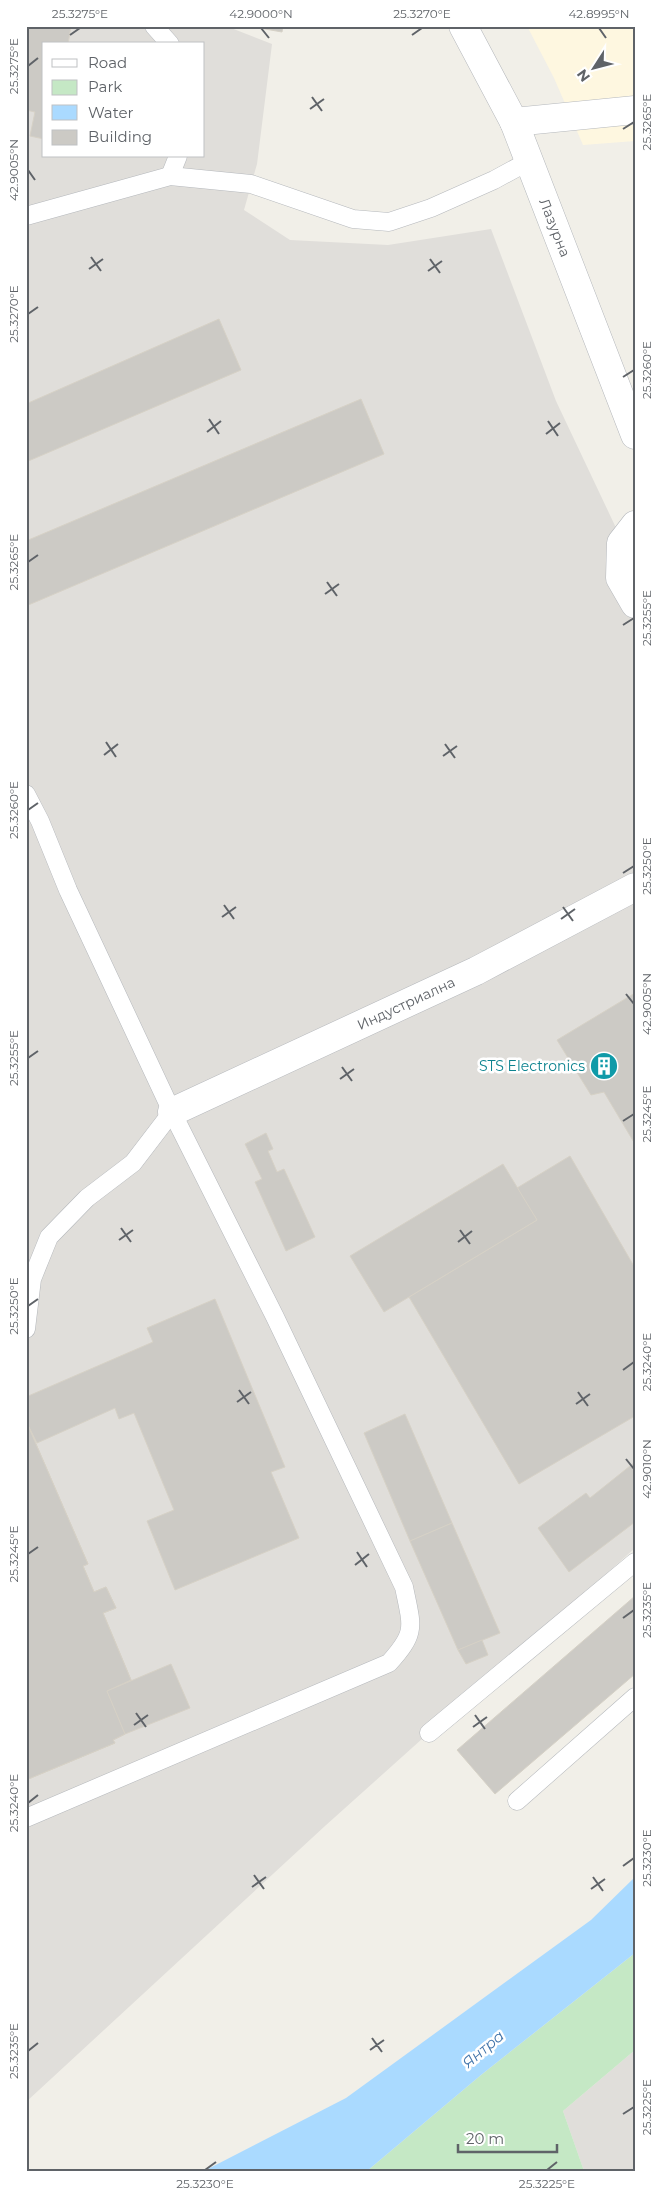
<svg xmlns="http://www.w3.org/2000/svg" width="661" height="2197" viewBox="0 0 661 2197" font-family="Montserrat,sans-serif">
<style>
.commercial{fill:#fef7e0}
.industrial{fill:#e0deda;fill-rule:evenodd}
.green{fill:#c5e8c5}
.water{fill:#aadaff}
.building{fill:#cccac5;stroke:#d6d1c6}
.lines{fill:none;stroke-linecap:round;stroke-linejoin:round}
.service-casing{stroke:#b5b8bc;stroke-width:19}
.minor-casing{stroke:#b5b8bc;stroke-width:29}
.tertiary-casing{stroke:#b5b8bc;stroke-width:29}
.service{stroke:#fff;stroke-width:18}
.minor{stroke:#fff;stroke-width:28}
.tertiary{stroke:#fff;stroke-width:28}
.ticks{fill:none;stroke:#5f6368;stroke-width:2}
.labels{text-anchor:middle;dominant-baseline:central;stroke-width:5;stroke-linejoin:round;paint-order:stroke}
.street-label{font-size:14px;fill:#5f6368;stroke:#fff}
.culture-label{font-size:14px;fill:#0d838f;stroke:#fff;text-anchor:end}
.water-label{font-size:15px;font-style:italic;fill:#4174aa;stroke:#fff}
.neatline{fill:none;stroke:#5f6368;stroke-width:2}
.ticks-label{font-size:12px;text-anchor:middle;fill:#5f6368}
</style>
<rect width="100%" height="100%" fill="#f1efe8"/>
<polygon class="commercial" points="527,26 635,26 635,141 583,145 554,78"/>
<g class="industrial">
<path d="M26,26H226L272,44L257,164L244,210L290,240L388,245L491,229L556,401L635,568V1548L325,1826L26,2102ZM44,44H204V156H44Z"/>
<polygon points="635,2050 635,2171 584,2171 563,2111"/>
</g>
<polygon class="green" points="635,1953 635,2050 563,2111 584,2171 367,2171 481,2075"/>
<polygon class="water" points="635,1877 635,1953 481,2075 367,2171 204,2171 346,2098 591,1920"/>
<g class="building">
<polygon points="26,26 71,26 68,44 44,44 44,139 30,136 35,112 26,110"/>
<polygon points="248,26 283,26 282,32"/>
<polygon points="219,319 241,370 26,462 26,404"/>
<polygon points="361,399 384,454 26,606 26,541"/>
<polygon points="635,993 635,1144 604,1092 591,1095 557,1040"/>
<polygon points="266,1133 273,1149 268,1151 277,1172 284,1169 315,1237 286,1251 255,1182 262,1179 245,1144"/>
<polygon points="570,1156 635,1268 635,1416 519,1484 409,1297 537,1220 517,1188"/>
<polygon points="503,1164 537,1220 384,1312 350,1256"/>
<polygon points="215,1299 285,1467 271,1472 299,1538 175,1590 147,1521 174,1510 134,1413 119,1419 115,1408 37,1443 26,1421 26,1397 153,1342 147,1328"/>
<polygon points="405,1414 452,1523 410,1541 364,1433"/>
<polygon points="26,1421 88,1564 83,1566 94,1592 106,1587 116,1608 103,1613 131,1680 107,1691 125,1734 113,1740 115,1743 26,1780"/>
<polygon points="26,1421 88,1564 83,1566 94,1592 106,1587 116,1608 103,1613 131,1680 107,1691 125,1734 113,1740 115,1743 26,1780"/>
<polygon points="635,1462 635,1522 569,1572 538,1528 586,1493 590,1498"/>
<polygon points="452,1523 500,1633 458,1650 410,1541"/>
<polygon points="635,1596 635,1674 495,1794 457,1750"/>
<polygon points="482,1640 488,1655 466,1664 458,1650"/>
<polygon points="171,1664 190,1708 125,1734 107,1691"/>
</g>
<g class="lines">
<defs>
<g id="service">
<polyline points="154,26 170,44"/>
<polyline points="170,176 178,156"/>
<polyline points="26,216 170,176 251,184 353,219 389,222 431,208 494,180 529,161"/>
<path d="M26,794L40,821L68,890L172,1112L275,1317L404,1587C412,1627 417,1632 389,1663L26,1818"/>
<polyline points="26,1329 32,1279 49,1237 87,1198 133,1163 172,1112"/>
<polyline points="429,1733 635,1562"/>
<polyline points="517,1801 635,1697"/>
</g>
<g id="minor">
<polyline points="514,122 635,110"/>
<polyline points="635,525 621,543 620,578 635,604"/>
<path id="s1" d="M172,1112L476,971L635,887"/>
</g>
<g id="tertiary">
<path id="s2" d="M463,26L514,122L635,435"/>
</g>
</defs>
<use href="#service" class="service-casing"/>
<use href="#minor" class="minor-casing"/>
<use href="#tertiary" class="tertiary-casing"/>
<use href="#service" class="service"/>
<use href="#minor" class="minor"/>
<use href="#tertiary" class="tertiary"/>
</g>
<path class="ticks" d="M261,28L269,38M599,28L606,38M70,35L80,28M412,35L422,28M28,66L38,58M312,97L322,111M310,109L324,99M623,129L634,122M28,170L35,180M91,257L101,271M430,259L440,273M89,269L103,259M428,271L442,261M28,314L38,307M623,377L634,370M209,419L219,434M548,421L558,436M207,432L221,421M546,434L560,423M28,562L38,555M327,582L337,596M325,594L339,584M623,625L634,618M106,742L116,757M445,744L455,758M104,755L118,744M443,756L457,746M28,810L38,803M623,873L634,866M224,905L234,919M563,907L573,921M222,917L236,907M561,919L575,909M626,994L634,1004M28,1058L38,1051M342,1067L352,1081M340,1079L354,1069M623,1121L634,1114M121,1228L131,1242M460,1230L470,1244M119,1240L133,1230M458,1242L472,1231M28,1306L38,1299M623,1370L634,1362M239,1390L249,1404M578,1392L588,1406M237,1402L251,1392M576,1404L590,1394M626,1459L634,1469M357,1552L367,1567M28,1554L38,1547M355,1565L369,1554M623,1618L634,1610M136,1713L146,1727M475,1715L485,1729M134,1725L148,1715M473,1727L487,1717M28,1803L38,1795M623,1866L634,1858M254,1875L264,1889M593,1877L603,1891M252,1887L266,1877M591,1889L605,1879M372,2038L382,2052M370,2050L384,2040M28,2051L38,2043M623,2114L634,2107M205,2170L216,2162M547,2170L557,2162"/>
<defs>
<symbol id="building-disc" viewBox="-11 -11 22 22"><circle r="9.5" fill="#0f9aa8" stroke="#fff"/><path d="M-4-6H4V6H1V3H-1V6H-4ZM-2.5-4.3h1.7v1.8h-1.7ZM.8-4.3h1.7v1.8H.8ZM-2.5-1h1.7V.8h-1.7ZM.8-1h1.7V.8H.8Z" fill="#fff"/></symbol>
</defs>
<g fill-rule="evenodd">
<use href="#building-disc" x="588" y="1050" width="32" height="32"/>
</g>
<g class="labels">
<g class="street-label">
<text stroke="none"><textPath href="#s2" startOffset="222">Лазурна</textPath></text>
<text stroke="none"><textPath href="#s1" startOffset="258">Индустриална</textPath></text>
</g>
<g class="culture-label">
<text x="585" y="1066">STS Electronics</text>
</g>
<g class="water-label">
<text transform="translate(483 2049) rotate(-40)">Янтра</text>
</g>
</g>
<rect width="661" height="2197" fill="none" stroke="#ffffff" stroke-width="55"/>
<rect x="42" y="42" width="162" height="115" fill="#ffffff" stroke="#bfc1c3"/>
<rect x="52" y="59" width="25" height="8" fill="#ffffff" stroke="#bfc1c3"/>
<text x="88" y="68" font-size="15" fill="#5f6368">Road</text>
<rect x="52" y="80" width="25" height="15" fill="#c5e8c5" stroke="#bfc1c3"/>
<text x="88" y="92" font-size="15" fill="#5f6368">Park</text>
<rect x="52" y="105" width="25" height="15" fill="#aadaff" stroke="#bfc1c3"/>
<text x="88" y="118" font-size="15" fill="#5f6368">Water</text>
<rect x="52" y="130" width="25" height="15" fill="#cccac5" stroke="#bfc1c3"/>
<text x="88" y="142" font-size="15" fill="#5f6368">Building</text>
<g transform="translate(594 68) rotate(234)" stroke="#ffffff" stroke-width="4" paint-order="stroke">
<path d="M0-4L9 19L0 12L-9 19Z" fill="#5f6368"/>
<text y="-8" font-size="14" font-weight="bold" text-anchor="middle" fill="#5f6368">N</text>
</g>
<path d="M458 2144v8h99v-8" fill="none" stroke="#5f6368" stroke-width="2.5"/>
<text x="466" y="2144" font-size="15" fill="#5f6368" stroke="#ffffff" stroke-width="4" paint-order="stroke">20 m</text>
<rect x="28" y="28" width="606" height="2142" class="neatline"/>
<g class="ticks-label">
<text x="80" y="18">25.3275°E</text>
<text x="261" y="18">42.9000°N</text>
<text x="422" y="18">25.3270°E</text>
<text x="599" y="18">42.8995°N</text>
<text transform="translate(14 66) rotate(-90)" y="4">25.3275°E</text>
<text transform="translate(647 122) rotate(-90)" y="4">25.3265°E</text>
<text transform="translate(14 170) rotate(-90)" y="4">42.9005°N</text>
<text transform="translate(14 314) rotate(-90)" y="4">25.3270°E</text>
<text transform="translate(647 370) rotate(-90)" y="4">25.3260°E</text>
<text transform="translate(14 562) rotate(-90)" y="4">25.3265°E</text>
<text transform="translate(647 618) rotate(-90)" y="4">25.3255°E</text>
<text transform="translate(14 810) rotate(-90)" y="4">25.3260°E</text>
<text transform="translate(647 866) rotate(-90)" y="4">25.3250°E</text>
<text transform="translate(647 1004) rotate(-90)" y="4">42.9005°N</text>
<text transform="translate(14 1058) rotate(-90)" y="4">25.3255°E</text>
<text transform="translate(647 1114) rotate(-90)" y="4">25.3245°E</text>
<text transform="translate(14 1306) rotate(-90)" y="4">25.3250°E</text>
<text transform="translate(647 1362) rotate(-90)" y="4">25.3240°E</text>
<text transform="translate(647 1469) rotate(-90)" y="4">42.9010°N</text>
<text transform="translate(14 1554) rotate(-90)" y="4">25.3245°E</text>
<text transform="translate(647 1610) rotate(-90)" y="4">25.3235°E</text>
<text transform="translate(14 1803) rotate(-90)" y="4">25.3240°E</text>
<text transform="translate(647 1858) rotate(-90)" y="4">25.3230°E</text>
<text transform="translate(14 2051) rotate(-90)" y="4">25.3235°E</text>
<text transform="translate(647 2107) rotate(-90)" y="4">25.3225°E</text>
<text x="205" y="2188">25.3230°E</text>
<text x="547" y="2188">25.3225°E</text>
</g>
</svg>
